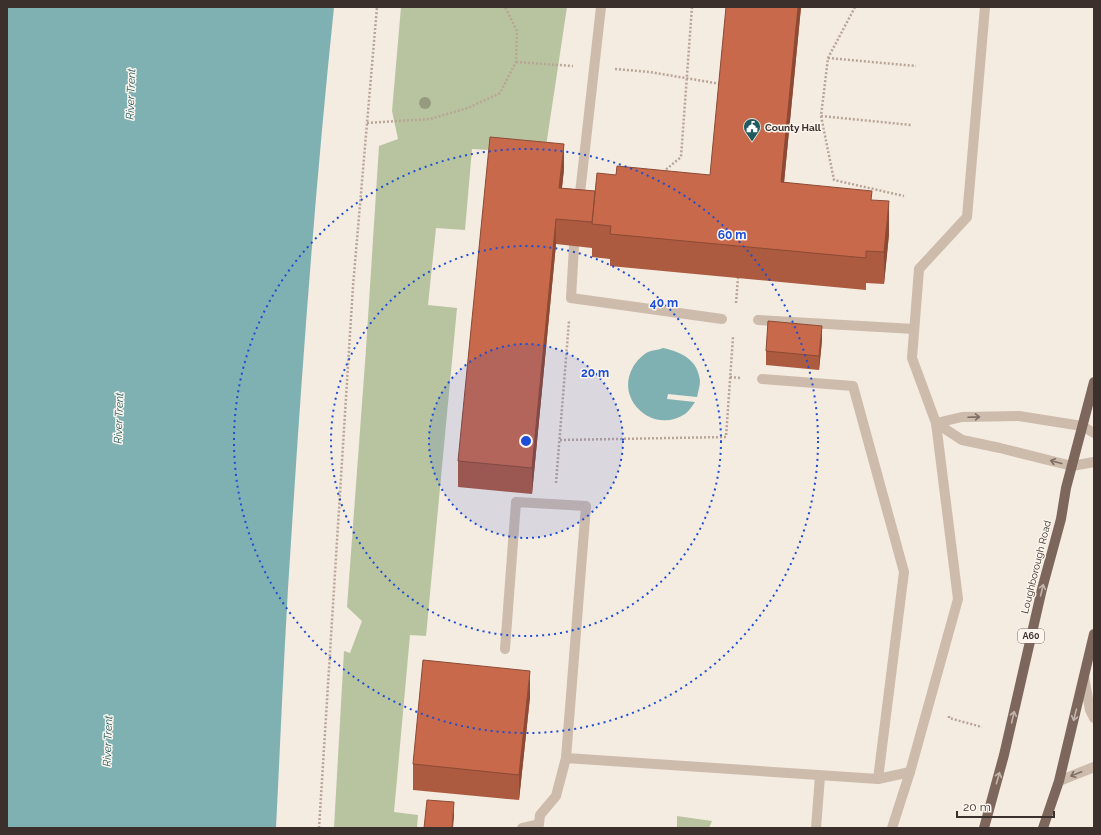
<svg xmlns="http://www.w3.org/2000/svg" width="1101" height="835" viewBox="0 0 1101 835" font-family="Raleway,sans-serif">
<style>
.green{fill:#b8c4a0}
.water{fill:#7fb0b2}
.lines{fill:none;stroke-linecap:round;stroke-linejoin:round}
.path{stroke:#b9a596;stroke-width:2.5;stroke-dasharray:2 2;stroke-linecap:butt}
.lane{stroke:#cdbbac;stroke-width:10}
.street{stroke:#cdbbac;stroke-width:10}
.primary{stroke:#7d675c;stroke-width:10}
.tree{fill:#969b7f}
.wall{fill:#ac5a40}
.shaded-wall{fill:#8c4a34}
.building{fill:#c8694b;stroke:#8c4a34}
.oneway{stroke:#7d6f65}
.oneway2{stroke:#c2b5ac}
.ring{fill:none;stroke:#1d4ed8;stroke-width:2;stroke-dasharray:2 4}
.labels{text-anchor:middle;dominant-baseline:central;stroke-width:3;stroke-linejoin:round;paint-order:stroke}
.shield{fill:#fbf5ee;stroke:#756b66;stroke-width:1}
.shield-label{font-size:9px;font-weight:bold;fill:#3b302b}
.poi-label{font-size:10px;font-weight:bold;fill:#3b302b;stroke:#fbf5ee;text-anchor:start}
.street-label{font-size:10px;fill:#3b302b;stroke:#fbf5ee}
.water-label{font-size:11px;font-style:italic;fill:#1f5a5e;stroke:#fbf5ee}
.centre{fill:#1d4ed8;stroke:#fbf5ee;stroke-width:2}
.ring-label{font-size:12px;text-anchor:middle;font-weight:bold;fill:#1d4ed8;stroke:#fbf5ee;stroke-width:3;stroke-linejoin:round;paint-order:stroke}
</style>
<rect width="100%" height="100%" fill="#f4ebe1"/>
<g class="green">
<polygon points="401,7 567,7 545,153 472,149 465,230 436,228 428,305 457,308 426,636 410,635 394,812 418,815 417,828 334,828 344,651 350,653 362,621 347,607 366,349 379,146 398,139 392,111"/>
<polygon points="677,816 712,821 709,828 677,828"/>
</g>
<g class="water">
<path d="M7,7H334C316,180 303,353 292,526C285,627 281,728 276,828H7Z"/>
<path d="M663,348C682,352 698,360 700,381C700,386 698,392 697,397L668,394L667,399L695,402C692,406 689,411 685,414C654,435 614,400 633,367C636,362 642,355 648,352C653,350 659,350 663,348Z"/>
</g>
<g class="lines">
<g class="path">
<polyline points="855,7 828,58 821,116 834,180 904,196"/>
<polyline points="828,58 916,66"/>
<polyline points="516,62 573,66"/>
<polyline points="615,69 650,72 721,84"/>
<polyline points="821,116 911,125"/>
<polyline points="367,123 430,119 468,108 500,93 516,62 517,31 505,7"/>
<polyline points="663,172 681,157 692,7"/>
<polyline points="736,303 738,278"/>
<polyline points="730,377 740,378"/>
<polyline points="560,440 726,437 733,337"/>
<polyline points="556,483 569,321"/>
<polyline points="949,716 949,718 982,727"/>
<polyline points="319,828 353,286 377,7"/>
</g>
<g class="lane">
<polyline points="579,202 601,7"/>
<polyline points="574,246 571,298 722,319"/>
<polyline points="758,320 914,329"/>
<polyline points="762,379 853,386 904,572 878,779"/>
<polyline points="936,423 962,440 1000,448 1072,466 1094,462"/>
<polyline points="936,423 962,417 1019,416 1082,426 1094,433"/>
<polyline points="505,649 516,502 586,506 566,758"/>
<polyline points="539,824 540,815 556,796 566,758 878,779 910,772"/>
<polyline points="522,828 539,824 538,828"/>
<polyline points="816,828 820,776"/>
<polyline points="892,828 910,772 958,599 936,423 912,358 919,269 967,217 985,7"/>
</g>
<g class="street">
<polyline points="1084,677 1090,710 1094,718"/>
<polyline points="1059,781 1094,767"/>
</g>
<g class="primary">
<polyline points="984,828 1004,755 1042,589 1061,519 1066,488 1094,382"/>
<polyline points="1043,828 1059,781 1094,634"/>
</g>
</g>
<circle class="tree" cx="425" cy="103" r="6"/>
<g class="wall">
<polygon points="801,7 784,182 872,200 889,234 884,284 866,283 866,290 610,266 610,259 592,257 592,248 556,244 532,494 458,487 458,461 564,169 562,188 595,191 616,175 710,175"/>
<polygon points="822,340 819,370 766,365 766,351"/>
<polygon points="530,697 519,800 413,790 413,764"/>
</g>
<g class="shaded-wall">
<polygon points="798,7 801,7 781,214 781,182"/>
<polygon points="564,144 564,169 559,213 559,188"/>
<polygon points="889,201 889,234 884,284 884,252"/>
<polygon points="556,219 556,244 532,494 532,468"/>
<polygon points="822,326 822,340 819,370 819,356"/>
<polygon points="530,671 530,697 519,800 519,775"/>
<polygon points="454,802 454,817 453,828 452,828"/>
</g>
<g class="building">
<polygon points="726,7 798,7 781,182 872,191 871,200 889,201 884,252 866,251 866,258 610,234 611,226 592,224 597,173 616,175 617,166 710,175"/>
<polygon points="490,137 564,144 559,188 595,191 592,222 556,219 532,468 458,461"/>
<polygon points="768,321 822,326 819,356 766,351"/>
<polygon points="423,660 530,671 519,775 413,764"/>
<polygon points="427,800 454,802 452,828 424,828"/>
</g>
<defs><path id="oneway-shaft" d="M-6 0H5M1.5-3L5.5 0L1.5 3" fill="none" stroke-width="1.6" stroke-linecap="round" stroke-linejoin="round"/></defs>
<g class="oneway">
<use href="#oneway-shaft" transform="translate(974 417) rotate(-2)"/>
<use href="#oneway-shaft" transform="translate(1056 462) rotate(-165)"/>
<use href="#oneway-shaft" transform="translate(1076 774) rotate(158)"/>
</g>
<g class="oneway2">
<use href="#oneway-shaft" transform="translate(1042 590) rotate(-76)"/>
<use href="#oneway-shaft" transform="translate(1075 715) rotate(104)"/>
<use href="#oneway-shaft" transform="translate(1013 717) rotate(-77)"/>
<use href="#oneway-shaft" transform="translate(998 778) rotate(-74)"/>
</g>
<circle cx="526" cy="441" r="97" fill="#1d4ed8" fill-opacity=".12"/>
<g class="ring">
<circle cx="526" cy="441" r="97"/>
<circle cx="526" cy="441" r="195"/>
<circle cx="526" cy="441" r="292"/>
</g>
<defs>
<symbol id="civic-pin" viewBox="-11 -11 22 30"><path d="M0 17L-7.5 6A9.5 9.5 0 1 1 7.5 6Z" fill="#1f5a5e" stroke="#fbf5ee"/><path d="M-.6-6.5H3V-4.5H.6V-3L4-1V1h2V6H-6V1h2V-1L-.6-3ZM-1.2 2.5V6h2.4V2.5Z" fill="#fff"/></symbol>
</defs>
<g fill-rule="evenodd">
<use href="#civic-pin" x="742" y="117" width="20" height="27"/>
</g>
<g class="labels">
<rect class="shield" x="1018" y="629" width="26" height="14" rx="3"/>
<g class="shield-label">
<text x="1031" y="636">A60</text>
</g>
<g class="poi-label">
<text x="765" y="127">County Hall</text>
</g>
<g class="street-label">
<text transform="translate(1036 567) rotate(-76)">Loughborough Road</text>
</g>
<g class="water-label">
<text transform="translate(131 94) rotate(-88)">River Trent</text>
<text transform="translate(119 418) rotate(-88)">River Trent</text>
<text transform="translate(108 741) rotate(-88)">River Trent</text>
</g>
</g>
<circle cx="526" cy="441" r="6" class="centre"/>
<g class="ring-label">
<text x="732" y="239">60 m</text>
<text x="664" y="307">40 m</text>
<text x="595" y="377">20 m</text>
</g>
<rect width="1101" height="835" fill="none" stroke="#3b302b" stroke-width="16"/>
<path d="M957 811v6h97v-6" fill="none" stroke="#3b302b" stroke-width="2"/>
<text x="963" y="811" font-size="12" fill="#3b302b" stroke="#fbf5ee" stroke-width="3" paint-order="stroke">20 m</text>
</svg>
